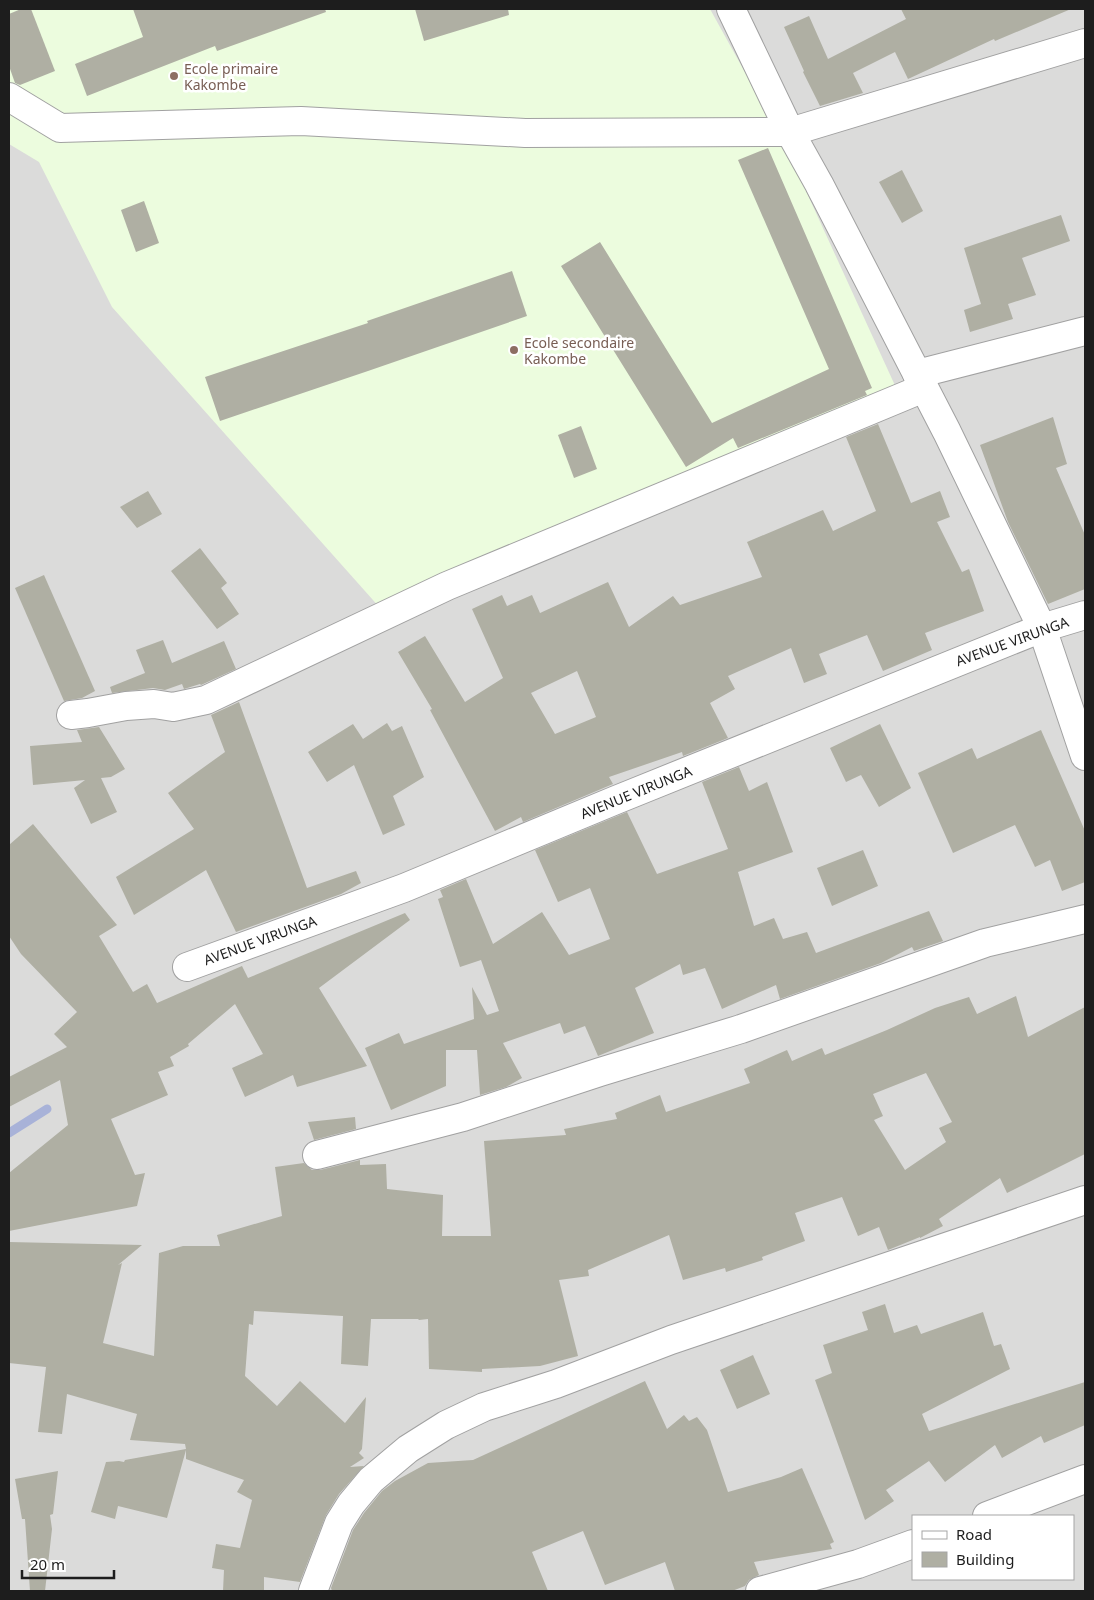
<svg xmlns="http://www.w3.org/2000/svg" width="1094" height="1600" viewBox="0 0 1094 1600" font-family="'Noto Sans',sans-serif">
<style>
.residential{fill:#dbdbda;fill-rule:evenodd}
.education{fill:#ecfcde}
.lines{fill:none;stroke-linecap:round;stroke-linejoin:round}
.stream{stroke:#a8b2d8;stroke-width:9}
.building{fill:#afafa3;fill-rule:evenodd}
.minor-casing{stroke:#a1a1a1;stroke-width:30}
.minor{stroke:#fff;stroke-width:28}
.education-dot{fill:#8d6e63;stroke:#fff;stroke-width:2}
.labels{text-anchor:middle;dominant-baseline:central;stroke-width:5;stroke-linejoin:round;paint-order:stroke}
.education-label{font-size:14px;fill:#785e54;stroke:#fff;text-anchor:start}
.street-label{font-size:14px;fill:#1d1d1d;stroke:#fff}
</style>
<rect width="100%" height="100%" fill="#ebede4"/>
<path class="residential" d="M9,9H1085V1591H9ZM913,1516H1073V1579H913Z"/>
<polygon class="education" points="9,9 710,9 784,143 898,392 381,609 112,307 39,162 9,144"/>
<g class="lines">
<polyline class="stream" points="9,1133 47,1109"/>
</g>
<g class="building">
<polygon points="21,9 31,9 55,71 20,85 15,83 9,66 9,14"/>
<polygon points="133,9 325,9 326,12 217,51 215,46 87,96 75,64 143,37"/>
<polygon points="415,9 508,9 509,15 424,41"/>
<polygon points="901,9 1071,9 995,41 994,39 908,79 895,52 853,73 863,93 820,106 803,72 804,71 784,27 809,16 828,59 906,19"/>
<polygon points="768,148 872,388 865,391 867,395 738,448 733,438 686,467 561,266 600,242 712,423 829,369 738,160"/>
<polygon points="902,170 923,211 902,223 879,182"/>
<polygon points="144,201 159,243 136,252 121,210"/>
<polygon points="1061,215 1070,241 1022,258 1036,295 1008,304 1013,319 970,332 964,310 981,304 964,248"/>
<polygon points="512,271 527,316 368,371 220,421 205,377 368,323 367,321"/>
<polygon points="1053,417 1067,464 1056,468 1085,535 1085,589 1048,604 1008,522 980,445"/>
<path d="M878,424L911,503L940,491L950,517L937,522L962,572L969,569L984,611L925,633L932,650L883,671L867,635L819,654L827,674L804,683L791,648L728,676L735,689L710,703L728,738L683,756L682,752L609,777L613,784L523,822L521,817L495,831L430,710L432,709L398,652L425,636L465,702L503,678L472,609L502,595L507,606L532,595L540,613L608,582L629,627L673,596L680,605L762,577L747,542L823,510L833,531L876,511L846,437ZM577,671L596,717L555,734L531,693Z"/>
<polygon points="581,426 597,469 574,478 558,435"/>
<polygon points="148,491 162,514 137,528 120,507"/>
<polygon points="200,548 227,583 221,588 239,614 217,629 171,571"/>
<polygon points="44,575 95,691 82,698 64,701 15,588"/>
<polygon points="163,640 172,663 224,641 236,669 201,685 200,684 184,689 182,684 165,690 153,688 112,693 110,687 145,673 136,650"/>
<polygon points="239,702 307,888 356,871 361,883 341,894 236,932 206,870 134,915 116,877 194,829 168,793 225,752 211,715"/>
<polygon points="387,723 392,731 402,726 424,777 393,796 405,825 383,835 354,765 327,782 308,752 353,724 363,739"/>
<polygon points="880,724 911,788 879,807 861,775 846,782 830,748"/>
<polygon points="99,727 125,769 111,777 101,778 117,812 91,824 74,788 85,780 33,785 30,746 82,742 77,730"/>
<polygon points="1041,730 1085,831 1085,882 1062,891 1050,860 1035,867 1015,825 953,853 918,773 972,748 977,759"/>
<polygon points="739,767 749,791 767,782 793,852 738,872 754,926 774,918 783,939 807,932 816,953 929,911 943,941 914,951 912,947 881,963 780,999 776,985 722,1009 705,968 683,975 680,964 635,988 654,1033 598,1056 585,1026 564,1034 560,1023 503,1043 522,1078 506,1087 480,1095 477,1050 446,1050 446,1086 391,1110 365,1048 399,1033 404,1044 474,1019 472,987 487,1015 499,1011 481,960 460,967 438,899 443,897 440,890 466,879 493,944 542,912 569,955 610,939 590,888 558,902 535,850 627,812 657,874 728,849 702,782"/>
<polygon points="33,824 117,925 99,936 133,992 147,984 157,1003 242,966 248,978 405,913 410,920 319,988 367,1066 297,1087 293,1075 245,1097 232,1068 263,1054 235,1004 188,1044 189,1046 170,1057 174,1066 158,1072 168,1095 111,1119 135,1175 145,1173 137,1206 9,1231 9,1173 68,1125 60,1080 9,1107 9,1077 67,1047 54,1034 77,1012 21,954 9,936 9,845"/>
<polygon points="863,850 878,886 832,906 817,868"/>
<path d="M1016,996L1028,1037L1085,1007V1154L1007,1193L1000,1178L939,1219L943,1226L920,1238V1237L888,1250L879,1227L858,1236L842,1197L795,1213L805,1241L762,1257L763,1260L726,1272L725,1268L683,1280L669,1235L588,1270L589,1276L559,1280L578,1356L540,1366L482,1369V1372L429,1369L428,1319L419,1320L418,1319H371L368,1366L341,1364L343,1316L254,1311L253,1325L249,1324L245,1376L277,1406L300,1381L345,1423L366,1397L362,1449L359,1453L364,1458L350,1467L364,1466L339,1494L326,1515L300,1582L264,1577V1591H223L224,1570L212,1568L216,1544L240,1548L252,1500L237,1492L244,1480L186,1459V1450L167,1518L118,1506L115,1519L91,1512L106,1462L119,1461L124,1462L125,1460L186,1449L185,1444L130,1440L137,1414L67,1394L62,1434L38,1432L46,1367L9,1363V1242L142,1245L118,1265L122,1263L103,1343L154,1356L159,1253L183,1246H220L217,1235L282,1216L275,1167L304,1163L312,1170H320L360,1160V1165L386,1164L387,1189L443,1195L442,1236H491L484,1141L566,1135L564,1129L617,1119L615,1113L660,1095L666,1112L750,1083L744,1069L787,1050L792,1061L822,1048L825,1055L887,1030L935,1008L969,997L977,1014ZM926,1073L952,1122L939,1128L946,1142L905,1170L874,1120L883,1116L873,1094Z"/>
<polygon points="355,1117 356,1129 314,1140 308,1122"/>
<polygon points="885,1304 894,1333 917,1325 921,1334 983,1312 994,1346 1001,1344 1010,1369 922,1414 929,1431 1085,1382 1085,1425 1044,1443 1041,1436 1002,1458 995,1445 945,1482 929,1461 886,1490 894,1501 865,1520 815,1380 832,1373 823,1345 868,1330 862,1312"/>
<polygon points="753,1355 770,1394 737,1409 720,1370"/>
<polygon points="645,1381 667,1429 684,1415 689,1421 697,1417 707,1430 728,1492 781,1477 802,1468 834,1542 830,1544 832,1549 754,1562 759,1575 749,1580 745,1586 732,1591 675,1591 665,1562 605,1585 583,1531 532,1552 548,1591 332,1591 331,1588 353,1530 364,1513 382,1491 395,1481 428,1463 473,1460"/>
<polygon points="58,1471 53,1514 50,1515 52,1529 45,1591 30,1591 25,1519 22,1519 15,1479"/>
</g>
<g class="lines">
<defs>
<g id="minor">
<polyline points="731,9 790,132 819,184 947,432 1042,628 1085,756"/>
<polyline points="9,97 60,128 301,121 525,133 790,132 1085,43"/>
<polyline points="917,374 1085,331"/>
<polyline points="71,715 88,713 126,706 154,704 173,707 206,700 447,586 924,388"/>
<polyline points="187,967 404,888 616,800 1042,628 1085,615"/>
<polyline points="317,1155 463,1117 600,1072 741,1029 985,943 1085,919"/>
<polyline points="987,1516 1085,1479"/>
<polyline points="313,1591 339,1523 351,1504 371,1480 408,1449 446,1425 484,1407 556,1384 671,1340 1085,1200"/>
<polyline points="760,1591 858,1564 913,1544"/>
</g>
</defs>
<use href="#minor" class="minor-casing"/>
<use href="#minor" class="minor"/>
</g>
<g class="education-dot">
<circle cx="174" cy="76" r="5"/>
<circle cx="514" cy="350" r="5"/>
</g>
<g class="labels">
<g class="education-label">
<text x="184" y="68">Ecole primaire<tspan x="184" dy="16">Kakombe</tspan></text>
<text x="524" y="342">Ecole secondaire<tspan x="524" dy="16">Kakombe</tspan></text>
</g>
<g class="street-label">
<text transform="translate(1012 641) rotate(-20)">AVENUE VIRUNGA</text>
<text transform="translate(636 792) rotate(-22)">AVENUE VIRUNGA</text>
<text transform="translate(260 940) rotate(-20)">AVENUE VIRUNGA</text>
</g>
</g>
<rect width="1094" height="1600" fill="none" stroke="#1d1d1d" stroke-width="20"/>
<rect x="912" y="1515" width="162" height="65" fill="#ffffff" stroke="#a5a5a5"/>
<rect x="922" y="1531" width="25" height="8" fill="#ffffff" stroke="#a5a5a5"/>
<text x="956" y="1540" font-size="15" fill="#1d1d1d">Road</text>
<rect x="922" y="1552" width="25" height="15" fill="#afafa3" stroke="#a5a5a5"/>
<text x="956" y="1565" font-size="15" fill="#1d1d1d">Building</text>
<path d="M22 1570v8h92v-8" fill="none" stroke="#1d1d1d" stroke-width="2.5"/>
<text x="30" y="1570" font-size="15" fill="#1d1d1d" stroke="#ffffff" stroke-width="4" paint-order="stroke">20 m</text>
</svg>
